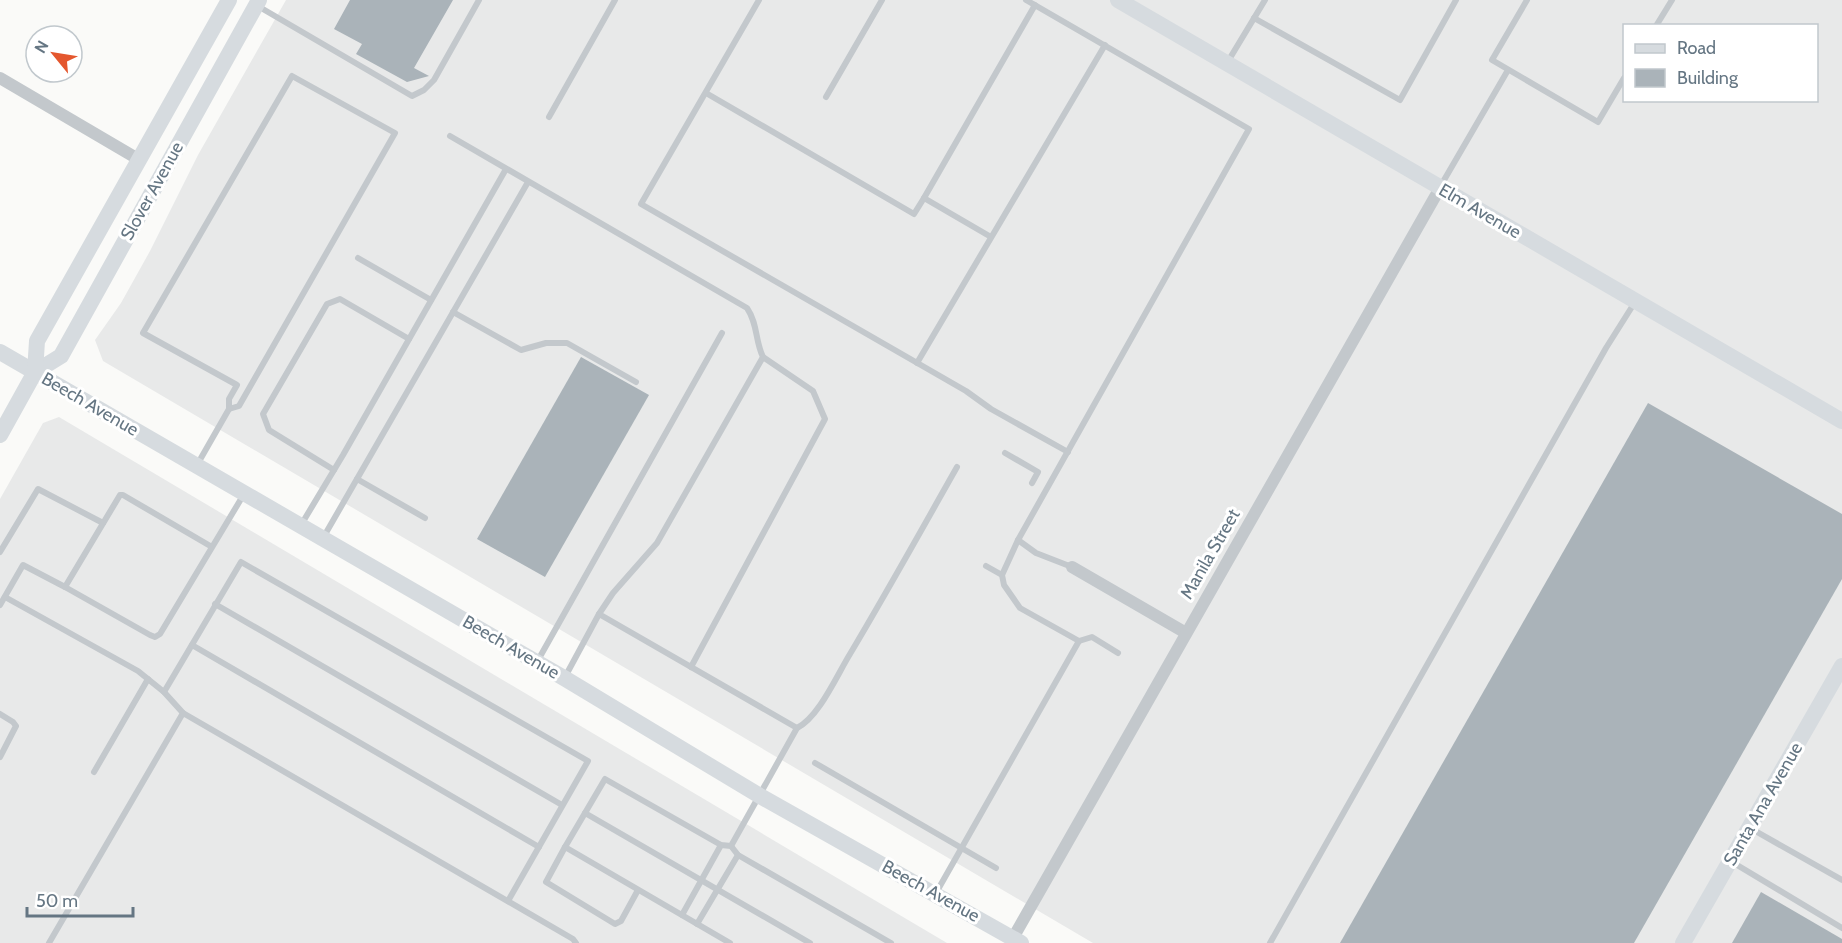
<svg xmlns="http://www.w3.org/2000/svg" width="1842" height="943" viewBox="0 0 1842 943" font-family="Cabin,sans-serif">
<style>
.built{fill:#e8e9e9;fill-rule:evenodd}
.building{fill:#aab3b9}
.lines{fill:none;stroke-linecap:round;stroke-linejoin:round}
.lane{stroke:#c3c8cc;stroke-width:6}
.street{stroke:#c3c8cc;stroke-width:12}
.secondary{stroke:#d6dbdf;stroke-width:16}
.labels{text-anchor:middle;dominant-baseline:central;stroke-width:6;stroke-linejoin:round;paint-order:stroke}
.street-label{font-size:18px;fill:#657683;stroke:#fff}
</style>
<rect width="100%" height="100%" fill="#fafaf8"/>
<g class="built">
<path d="M286,0H1842V943H1093L103,361L95,340L121,303L150,251L198,155ZM1624,26H1816V100H1624Z"/>
<polygon points="59,417 947,943 0,943 0,499 43,423"/>
</g>
<g class="building">
<polygon points="350,0 453,0 414,68 429,76 407,82 356,54 362,44 334,29"/>
<polygon points="581,357 649,395 545,577 477,539"/>
<polygon points="1648,403 1842,514 1842,579 1634,943 1340,943"/>
<polygon points="1761,892 1842,939 1842,943 1732,943"/>
</g>
<g class="lines">
<g class="lane">
<polyline points="759,0 641,204 966,391 991,409 1068,452"/>
<polyline points="1527,0 1492,60 1598,122 1624,78"/>
<polyline points="256,5 412,96 424,90 434,80 479,0"/>
<polyline points="1254,18 1400,100 1456,0"/>
<polyline points="1656,26 1672,0"/>
<polyline points="1227,63 1265,0"/>
<polygon points="292,76 395,133 239,406 229,409 229,399 237,385 143,333"/>
<polyline points="706,93 914,214 924,198"/>
<polyline points="826,97 882,0"/>
<polyline points="549,117 615,0"/>
<path d="M450,136L747,308C758,324 755,341 763,357L657,543L613,593L599,614L797,728C819,717 837,675 850,654C887,592 922,529 957,467"/>
<polyline points="1440,187 1508,70"/>
<polyline points="991,237 924,198 1035,5"/>
<polyline points="358,258 431,300"/>
<polyline points="453,312 521,350 546,343 567,343 636,382"/>
<polyline points="917,363 1105,45"/>
<polyline points="1005,453 1038,472 1032,483"/>
<polyline points="197,465 229,409"/>
<polyline points="334,470 269,430 263,414 327,304 340,299 409,339"/>
<polyline points="357,479 425,518"/>
<polyline points="301,525 343,455 506,169"/>
<polyline points="323,538 528,182"/>
<polyline points="1018,540 1036,553 1072,567"/>
<polyline points="212,547 123,495 120,495 65,587 150,635 155,637 160,634 244,494"/>
<polyline points="0,552 38,489 103,523"/>
<polyline points="986,566 1002,575"/>
<polyline points="5,597 138,671 164,692 183,713"/>
<polyline points="215,604 562,805"/>
<polyline points="0,605 23,565 65,587"/>
<polyline points="1079,641 1092,637 1118,653"/>
<polyline points="192,645 539,847"/>
<polyline points="537,662 722,333"/>
<polyline points="691,667 825,419 813,391 763,357"/>
<polyline points="565,677 599,614"/>
<polyline points="164,692 241,562 588,761 508,901"/>
<polyline points="0,714 13,722 16,726 0,757"/>
<polyline points="815,763 996,868"/>
<polyline points="94,772 148,679"/>
<polyline points="585,813 810,943"/>
<polyline points="1750,828 1842,880"/>
<polyline points="731,846 797,728"/>
<polyline points="565,847 605,779 721,845 731,846 738,855 891,943"/>
<polyline points="1732,862 1842,928"/>
<polyline points="638,890 621,921 615,924 546,882 565,847 730,943"/>
<polyline points="936,893 1079,641 1020,608 1004,585 1002,575 1018,540 1249,129 1026,0"/>
<polyline points="682,915 721,845"/>
<polyline points="697,924 738,855"/>
<polyline points="49,943 183,713 573,939 576,943"/>
<polyline points="1270,943 1606,348 1635,302"/>
</g>
<g class="street">
<polyline points="0,78 138,159"/>
<polyline points="1072,567 1186,633"/>
<polyline points="1013,938 1440,188"/>
</g>
<g class="secondary">
<polyline points="1118,0 1842,421"/>
<polyline points="0,352 564,678 760,796 1021,943"/>
<polyline points="35,372 61,356 259,0"/>
<polyline points="0,435 35,372 37,341 229,0"/>
<polyline points="1683,943 1842,666"/>
</g>
</g>
<g class="labels">
<g class="street-label">
<text transform="translate(152 191) rotate(-61)">Slover Avenue</text>
<text transform="translate(1480 211) rotate(30)">Elm Avenue</text>
<text transform="translate(90 404) rotate(30)">Beech Avenue</text>
<text transform="translate(1210 554) rotate(-60)">Manila Street</text>
<text transform="translate(511 647) rotate(30)">Beech Avenue</text>
<text transform="translate(1763 804) rotate(-60)">Santa Ana Avenue</text>
<text transform="translate(931 891) rotate(29)">Beech Avenue</text>
</g>
</g>
<rect x="1623" y="24" width="195" height="78" fill="#ffffff" stroke="#c1c8cd" stroke-width="1.5"/>
<rect x="1635" y="44" width="30" height="9" fill="#d6dbdf" stroke="#c1c8cd" stroke-width="1.5"/>
<text x="1677" y="54" font-size="18" fill="#657683">Road</text>
<rect x="1635" y="69" width="30" height="18" fill="#aab3b9" stroke="#c1c8cd" stroke-width="1.5"/>
<text x="1677" y="84" font-size="18" fill="#657683">Building</text>
<g transform="translate(54 54) rotate(300)"><circle r="28" fill="#ffffff" stroke="#c1c8cd" stroke-width="1.5"/>
<path d="M0-4.5L10 22L0 15L-10 22Z" fill="#e4572e"/>
<text y="-9" font-size="16" font-weight="bold" text-anchor="middle" fill="#657683">N</text>
</g>
<path d="M27 907v9h106v-9" fill="none" stroke="#657683" stroke-width="3"/>
<text x="36" y="907" font-size="18" fill="#657683" stroke="#ffffff" stroke-width="4.5" paint-order="stroke">50 m</text>
</svg>
